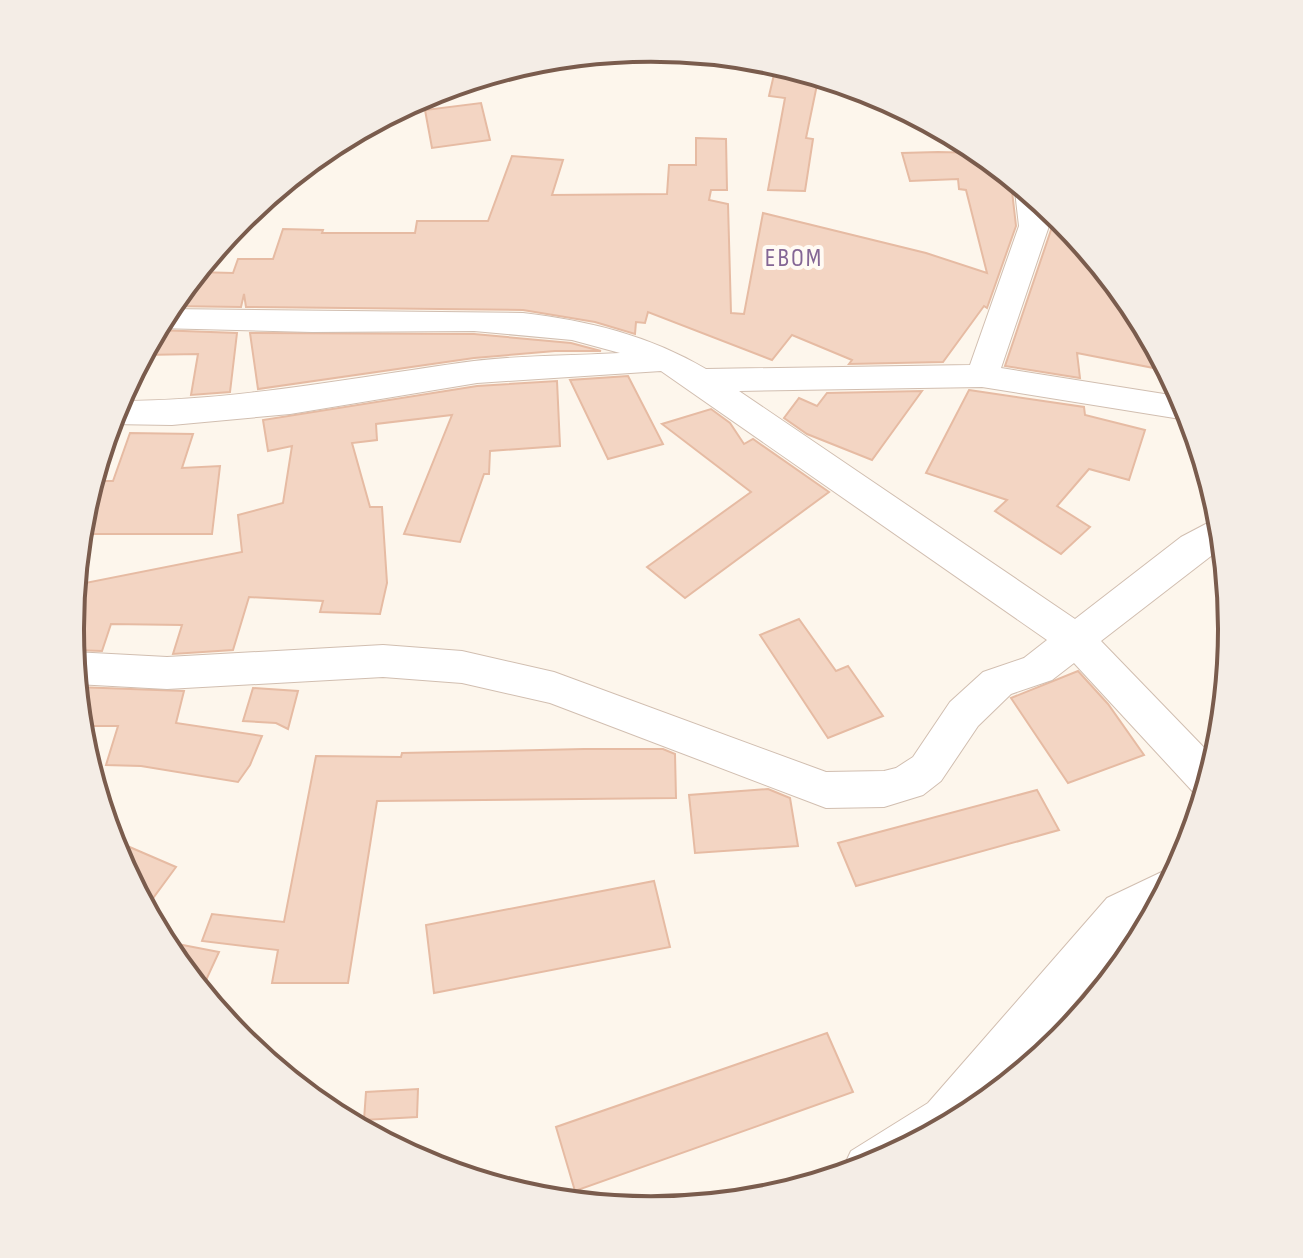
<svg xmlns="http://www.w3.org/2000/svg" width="1303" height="1258" viewBox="0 0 1303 1258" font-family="'Sofia Sans Condensed',sans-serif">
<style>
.building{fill:#f3d5c3;stroke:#e6bba3;stroke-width:2}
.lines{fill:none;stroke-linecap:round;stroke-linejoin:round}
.street-casing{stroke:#d1beb0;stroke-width:2}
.street{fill:#fff;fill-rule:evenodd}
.labels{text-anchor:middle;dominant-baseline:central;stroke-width:8;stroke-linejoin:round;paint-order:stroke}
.far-quarter-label{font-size:26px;letter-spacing:2px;fill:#846695;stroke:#fffaf3}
.rim{fill:none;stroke:#7a5c4d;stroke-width:4}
</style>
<rect width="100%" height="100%" fill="#fdf6ec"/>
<g class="building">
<polygon points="776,66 819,75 806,138 813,139 805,191 768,190 785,98 769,96"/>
<polygon points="481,103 490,140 432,148 425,110"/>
<polygon points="696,138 726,139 727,190 711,190 709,200 728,204 731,313 744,314 763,213 926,253 987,273 966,190 959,189 958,179 910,181 902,153 938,152 982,153 1019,182 1012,191 1016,226 987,308 984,306 943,362 849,364 852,360 792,335 772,360 648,312 645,323 636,322 635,334 595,322 523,310 246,307 244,294 241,307 169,306 196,272 233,273 238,259 273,259 283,229 323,230 322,233 415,233 417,221 488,221 512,156 563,160 552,195 667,194 669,165 696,165"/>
<polygon points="1049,207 1063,218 1135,307 1169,371 1077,353 1080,378 1005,366 1052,227"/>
<polygon points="156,330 237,333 230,392 191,395 198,354 143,355"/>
<polygon points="250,333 474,334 571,343 601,351 555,351 474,358 258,389"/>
<polygon points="628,376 663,444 608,459 570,380"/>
<polygon points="557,381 560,446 490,451 489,474 484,474 460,542 404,534 452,415 376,424 377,440 352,443 370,507 382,507 387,583 380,614 320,612 323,601 249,597 233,650 173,654 182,625 111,624 102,651 73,650 70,629 75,585 242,552 238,515 283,503 292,446 268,451 263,420 477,386"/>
<polygon points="969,390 1084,407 1085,415 1145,430 1129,480 1089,469 1057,506 1090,527 1061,554 995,511 1007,500 926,473"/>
<polygon points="922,391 872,460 807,434 784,418 799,398 817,406 827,393"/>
<polygon points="711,409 730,423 744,444 753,439 829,492 685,598 647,567 751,492 662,424"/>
<polygon points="130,433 193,434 182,468 220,466 212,534 80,534 82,515 92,481 113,481"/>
<polygon points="799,619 836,671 848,666 883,716 828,738 760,635"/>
<polygon points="1078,671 1108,704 1144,755 1068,783 1011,698"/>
<polygon points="76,687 184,691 176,723 262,736 250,765 238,782 141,766 106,765 118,726 80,726"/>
<polygon points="253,688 298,691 288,729 276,723 243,721"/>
<polygon points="584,749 663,749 675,754 676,798 377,801 348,983 272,983 278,950 202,941 212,914 284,922 316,756 401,757 402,753"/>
<polygon points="768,789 790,798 798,846 695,853 689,795"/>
<polygon points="1037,790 1059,830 856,886 838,843"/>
<polygon points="111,839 176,867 145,909 115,851"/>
<polygon points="654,881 670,947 434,993 426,925"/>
<polygon points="162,941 219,952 201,991 168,951"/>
<polygon points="827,1033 853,1092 575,1191 556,1127"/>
<polygon points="418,1089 417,1117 364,1120 366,1092"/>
</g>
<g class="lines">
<defs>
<g id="street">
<path d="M1021,184L1045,204L1049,226L1001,368L1183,397L1193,421L982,387L739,391L1075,619L1181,537L1221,516L1224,546L1101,641L1216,760L1205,797L1195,794L1074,663L1052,680L1011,694L978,726L941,781L923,795L884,807L826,808L550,703L462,683L383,677L167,689L76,684L74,652L167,657L383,645L462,651L554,672L826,772L884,771L896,768L913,757L950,702L983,672L1024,658L1047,640L661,371L477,383L290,414L172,425L110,424L118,401C238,401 355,377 474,361C522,355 572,356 620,353L572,340L474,331L312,332L157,328L167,309L523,313C589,321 648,335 706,369L970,365L1019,226L1015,191Z"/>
<polygon points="1168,869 1177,873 1152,919 1139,926 1002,1089 974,1112 873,1166 846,1174 843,1168 851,1151 928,1103 1107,898"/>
</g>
</defs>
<use href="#street" class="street-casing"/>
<use href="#street" class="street"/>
</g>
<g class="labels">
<g class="far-quarter-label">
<text x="794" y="258">EBOM</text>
</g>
</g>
<path d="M0 0H1303V1258H0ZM84 629a567 567 0 1 1 1134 0a567 567 0 1 1-1134 0Z" fill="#f4ede6" fill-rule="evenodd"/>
<path class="rim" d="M84 629a567 567 0 1 1 1134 0a567 567 0 1 1-1134 0Z"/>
</svg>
